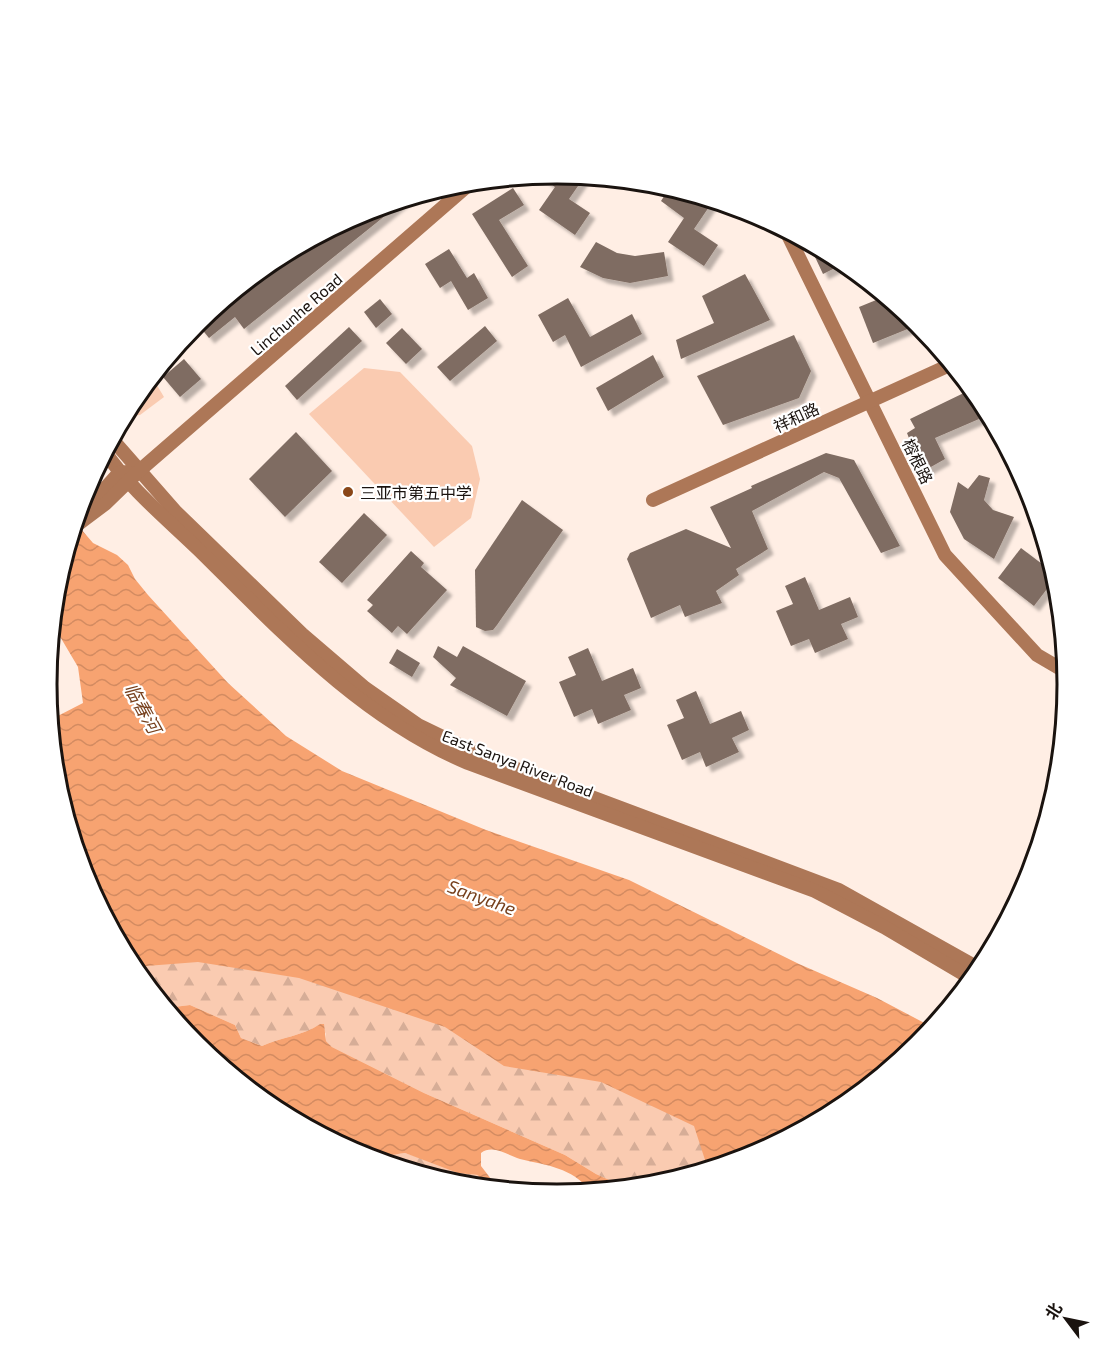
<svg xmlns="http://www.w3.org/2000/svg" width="1114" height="1367" viewBox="0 0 1114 1367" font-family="'Exo 2','Noto Sans SC',sans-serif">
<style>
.green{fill:#facbb1}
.forest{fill:url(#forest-firs)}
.water{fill:url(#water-waves)}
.building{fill:#7f6c62;filter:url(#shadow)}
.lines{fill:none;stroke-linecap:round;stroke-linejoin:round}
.secondary{stroke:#ad7757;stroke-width:14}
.poi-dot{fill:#8a4719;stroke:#fff;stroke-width:2}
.labels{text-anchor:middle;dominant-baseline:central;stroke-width:4.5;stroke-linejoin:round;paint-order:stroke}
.street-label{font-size:16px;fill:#1a130f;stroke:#fff}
.poi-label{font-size:16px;fill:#1a130f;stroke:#fff;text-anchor:start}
.water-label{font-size:18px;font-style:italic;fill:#77401d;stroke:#fff}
.rim{fill:none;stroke:#1a130f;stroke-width:3}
</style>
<defs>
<pattern id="forest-firs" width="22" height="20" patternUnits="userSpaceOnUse" patternTransform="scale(1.5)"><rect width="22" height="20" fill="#facbb1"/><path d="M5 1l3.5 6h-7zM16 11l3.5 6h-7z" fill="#d6ad97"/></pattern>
<pattern id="water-waves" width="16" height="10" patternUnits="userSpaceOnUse" patternTransform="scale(1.5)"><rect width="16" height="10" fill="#f7a371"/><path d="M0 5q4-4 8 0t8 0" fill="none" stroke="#d38b61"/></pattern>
<filter id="shadow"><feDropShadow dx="5.5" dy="5.5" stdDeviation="1.5" flood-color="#0004"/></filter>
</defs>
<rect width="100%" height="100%" fill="#ffeee4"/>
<g class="green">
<polygon points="364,368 400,372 472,446 480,479 471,518 434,547 309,414"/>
<polygon points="152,377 164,397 140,415 123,417 133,400"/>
<polygon points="227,1070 302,1093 375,1148 410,1157 458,1184 361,1155 273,1108"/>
</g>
<g class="forest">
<path d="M207,953L304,971L585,1069L697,1121L720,1165L656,1184L625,1187L596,1174L565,1155L424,1093L332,1047L326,1041V1034L320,1024C303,1036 281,1037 262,1046L241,1038L235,1025L190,1005L166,1008L132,967L127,957Z"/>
<polygon points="405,1153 470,1174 478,1175 483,1187 458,1184 409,1157 378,1160 370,1158"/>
</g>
<g class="water">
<polygon points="75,522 93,543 117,555 128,565 135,579 148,595 228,683 286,736 342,771 486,830 629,880 799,964 877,998 932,1027 918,1045 840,1108 752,1155 713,1167 706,1163 694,1126 601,1082 504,1066 445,1027 299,978 198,962 133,967 85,879 56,783 50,720 83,703 78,667 52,623 56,584"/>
<path d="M190,1005L235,1025L241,1038L262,1046C281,1037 303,1036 320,1024H324L326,1041L332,1047L424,1093L565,1155L596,1174L625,1187L591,1191C570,1167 549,1166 520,1159C507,1155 493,1144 481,1153V1166L498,1188L483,1187L478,1175L458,1173L405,1153L370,1158L361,1155L312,1129L306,1118L295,1112L267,1103L196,1044L166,1008Z"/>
</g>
<g class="building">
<polygon points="557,173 585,176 569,199 590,213 575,235 539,210 555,187 538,175"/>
<polygon points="670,187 698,195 711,204 694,229 718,245 704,266 668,242 684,218 661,201"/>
<polygon points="513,188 524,205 499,220 528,266 512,277 472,214"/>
<polygon points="406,199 244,329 235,317 209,338 196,322 215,307 220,314 318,235 362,212"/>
<polygon points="596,242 617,253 635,256 664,252 668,276 630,283 603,278 580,267"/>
<polygon points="808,242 841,259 845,263 823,274"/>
<polygon points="449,249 467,278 474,273 488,298 468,310 451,281 440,288 425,264"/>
<polygon points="745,274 770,320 681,359 676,340 714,323 702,296"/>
<polygon points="886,296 920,324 873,343 859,307"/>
<polygon points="568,298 590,337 632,314 642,334 581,367 565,335 553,342 538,315"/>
<polygon points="380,299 392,314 376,328 364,312"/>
<polygon points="485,326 497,341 450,381 437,367"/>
<polygon points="349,327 362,341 297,400 285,386"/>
<polygon points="402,328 422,349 406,364 386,343"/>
<polygon points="794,335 811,371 799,398 723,425 697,376"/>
<polygon points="653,355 664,377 608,411 596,388"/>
<polygon points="184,359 201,379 180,397 163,377"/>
<polygon points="970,390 979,419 935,438 945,459 922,472 907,433 915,428 910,419"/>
<polygon points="296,432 332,471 285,517 249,479"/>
<polygon points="826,453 854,460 900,546 881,553 839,478 824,472 752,511 768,549 736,569 739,575 716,591 722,603 685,617 680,605 651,618 627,559 630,553 686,529 731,548 710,507 752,488 751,486"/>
<polygon points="979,475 990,478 984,500 993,510 1014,517 994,559 964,539 950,512 958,482 968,489"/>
<polygon points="522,500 563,530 497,625 493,630 485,631 476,627 475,570"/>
<polygon points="364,513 387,535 342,583 319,562"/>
<polygon points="1021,548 1054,573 1056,577 1034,606 998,578"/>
<polygon points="411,551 424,563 421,567 447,590 407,634 398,626 392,633 367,611 373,605 367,600"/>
<polygon points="805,577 819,610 850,597 858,617 841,624 848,639 815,653 809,639 791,646 776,611 793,604 785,586"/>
<polygon points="438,646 457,657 463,646 526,681 507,716 450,685 456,678 433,657"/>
<polygon points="588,648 602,681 633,668 641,688 624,695 631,710 598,724 592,709 574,717 559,682 576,675 568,657"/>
<polygon points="397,649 420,663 412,677 389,663"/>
<polygon points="696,691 710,724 741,711 749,730 732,738 739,752 706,767 700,752 682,760 667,725 684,718 676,700"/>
</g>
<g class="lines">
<g class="secondary">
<polyline points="785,229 945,555 1037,655 1066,672"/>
<polyline points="112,439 176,512 302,634 365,688 418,725 482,756 839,890 980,969"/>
<path d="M105,452C131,490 166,518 199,550C281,631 361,718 468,763L815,891L884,927L972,979"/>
<polyline points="653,500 952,364"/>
<polyline points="79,511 101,493 119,473 128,472"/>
<polyline points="73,528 105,504 139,471 473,181"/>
</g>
</g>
<circle class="poi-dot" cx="348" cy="492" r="6"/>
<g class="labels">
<g class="street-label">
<text transform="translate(296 314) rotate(-41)">Linchunhe Road</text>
<text transform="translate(796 417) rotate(-25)">祥和路</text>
<text transform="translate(918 461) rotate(64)">榕根路</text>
<text transform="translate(518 763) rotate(21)">East Sanya River Road</text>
</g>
<g class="poi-label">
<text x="360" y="492">三亚市第五中学</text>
</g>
<g class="water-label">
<text transform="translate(143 708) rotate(61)">临春河</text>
<text transform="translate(482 897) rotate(20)">Sanyahe</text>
</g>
</g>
<path d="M0 0H1114V1367H0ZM57 684a500 500 0 1 1 1000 0a500 500 0 1 1-1000 0Z" fill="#fff" fill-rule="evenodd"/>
<path class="rim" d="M57 684a500 500 0 1 1 1000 0a500 500 0 1 1-1000 0Z"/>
<g transform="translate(1066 1319) rotate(302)" stroke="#ffffff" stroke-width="4.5" paint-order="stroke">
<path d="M0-4.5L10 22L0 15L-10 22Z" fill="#1a130f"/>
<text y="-9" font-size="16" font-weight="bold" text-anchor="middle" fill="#1a130f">北</text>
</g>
</svg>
